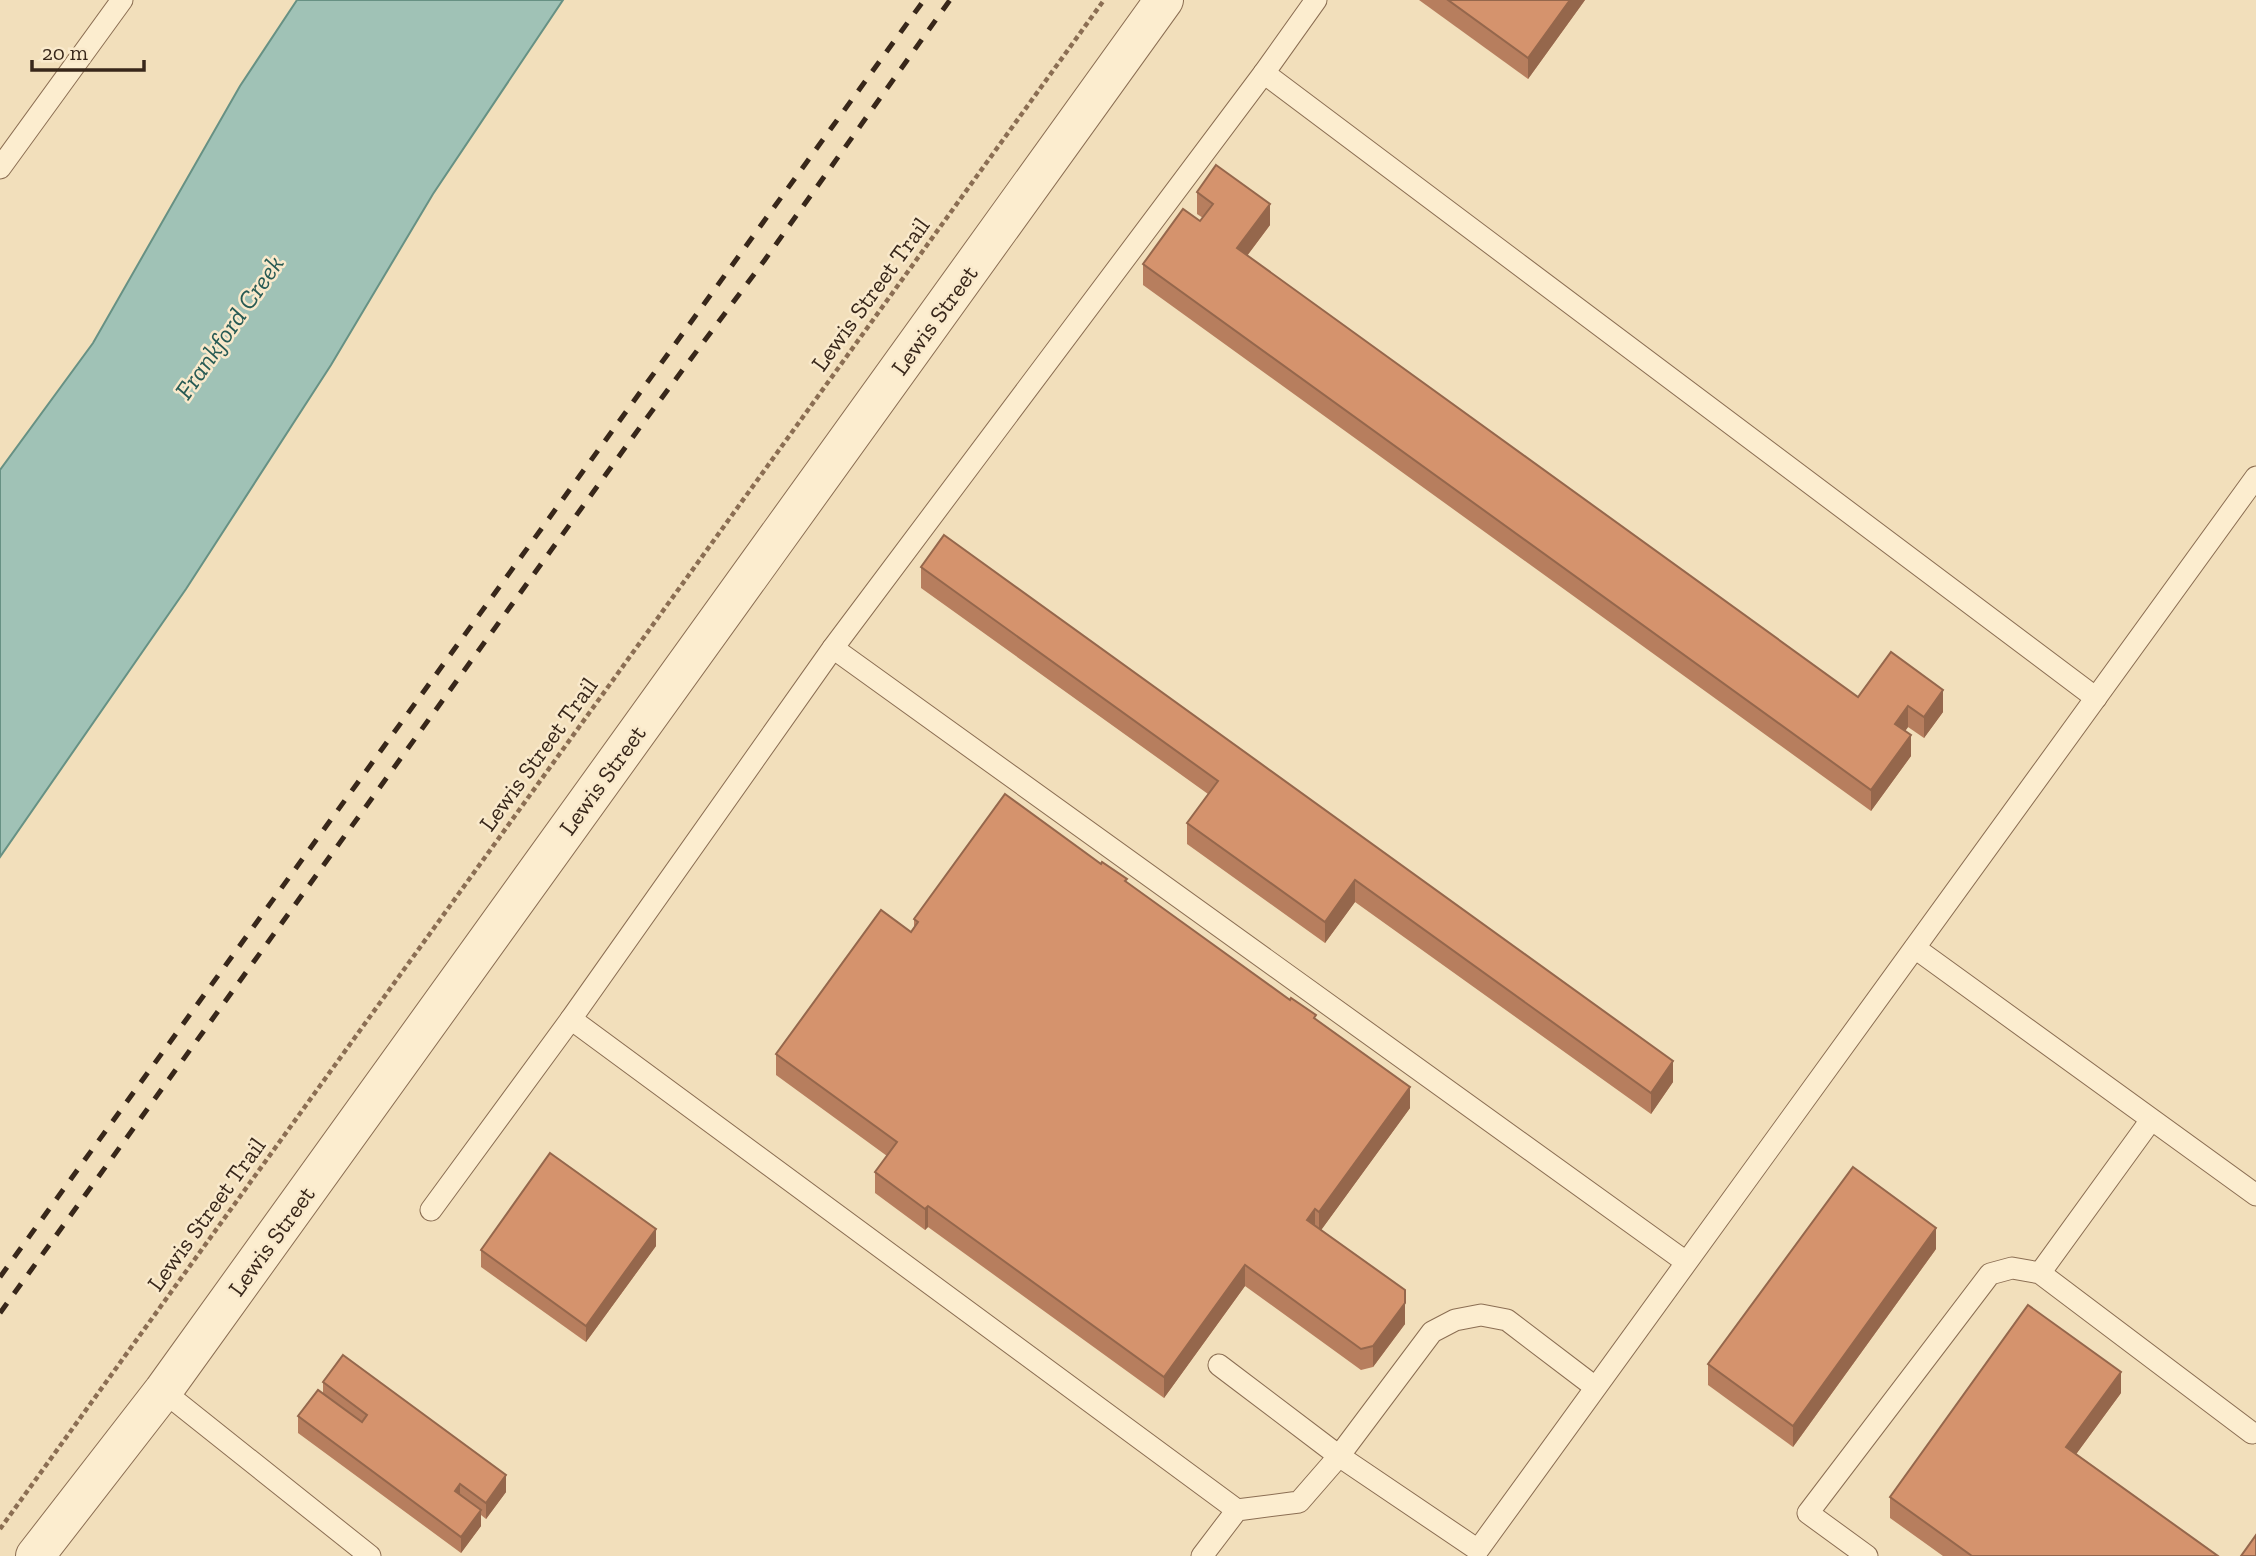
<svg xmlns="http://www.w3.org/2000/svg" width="2256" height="1556" viewBox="0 0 2256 1556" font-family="'Zilla Slab',serif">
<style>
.water{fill:#a0c2b6;stroke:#679184;stroke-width:2}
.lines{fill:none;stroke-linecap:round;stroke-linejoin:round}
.service-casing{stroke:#8b6e53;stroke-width:23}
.minor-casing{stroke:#8b6e53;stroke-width:40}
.path{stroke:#8b6e53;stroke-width:4.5;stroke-dasharray:5 3.5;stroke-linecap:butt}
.service{stroke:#fcedcf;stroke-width:21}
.minor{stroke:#fcedcf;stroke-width:38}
.rail{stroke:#38271a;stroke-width:5;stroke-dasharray:12 12;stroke-linecap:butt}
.wall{fill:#b77e5e}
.shaded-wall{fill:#95674c}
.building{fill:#d5936d;stroke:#95674c;stroke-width:2}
.labels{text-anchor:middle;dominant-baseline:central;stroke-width:5;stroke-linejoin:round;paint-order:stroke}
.street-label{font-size:24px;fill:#38271a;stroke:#f9e9cb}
.water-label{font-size:26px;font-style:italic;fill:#275a54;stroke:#f9e9cb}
</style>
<rect width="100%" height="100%" fill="#f2dfbb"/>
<polygon class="water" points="297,0 563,0 433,194 331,365 186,589 0,857 0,470 93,343 240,86"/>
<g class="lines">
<defs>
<g id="service">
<polyline points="1264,73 2096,698"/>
<polyline points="0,168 122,0"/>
<polyline points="833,648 1264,73 1316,0"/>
<polyline points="1915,948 2256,1195"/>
<polyline points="571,1019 833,648 1686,1262"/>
<polyline points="431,1210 571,1019 1237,1510"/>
<polyline points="2040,1273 2151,1120"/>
<polyline points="1219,1365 1339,1456 1432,1332 1455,1320 1481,1315 1507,1320 1595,1387"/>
<polyline points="163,1391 370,1556"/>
<polyline points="1202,1556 1237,1510 1299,1502 1339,1456 1478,1550 2256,477"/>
<polyline points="1867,1556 1808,1513 1990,1274 2012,1268 2040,1273 2252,1433"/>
</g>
<polyline id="minor" points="35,1556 163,1391 1164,0"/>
</defs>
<use href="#service" class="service-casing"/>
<use href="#minor" class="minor-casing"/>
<polyline class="path" points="0,1529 1104,0"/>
<use href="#service" class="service"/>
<use href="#minor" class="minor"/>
<g class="rail">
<polyline points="0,1277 924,0"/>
<polyline points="0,1313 643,423 764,261 950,0"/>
</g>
</g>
<g class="wall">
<polygon points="1419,0 1585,0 1528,79"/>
<polygon points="1197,192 1270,225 1247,256 1858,697 1943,712 1924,738 1908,727 1905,731 1911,756 1871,811 1143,285 1143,264 1200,221 1203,218 1197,214"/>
<polygon points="921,567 1673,1082 1651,1114 1355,902 1325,943 1187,844 1187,823 1208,794 921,588"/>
<polygon points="1127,882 1316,1019 1410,1108 1321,1230 1405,1311 1405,1324 1373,1367 1361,1370 1245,1286 1164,1398 928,1227 925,1230 875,1193 875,1172 887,1156 776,1075 776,1054 911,932 914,928 914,919"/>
<polygon points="656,1246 586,1342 481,1267 481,1250"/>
<polygon points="1936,1249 1793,1447 1708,1385 1708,1364"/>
<polygon points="323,1382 506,1492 486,1519 481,1515 481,1526 461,1553 298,1433 298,1416 323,1393"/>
<polygon points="2121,1393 2076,1454 2218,1556 1943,1556 1890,1518 1890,1497"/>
</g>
<g class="shaded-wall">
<polygon points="1570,0 1585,0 1528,79 1528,58"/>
<polygon points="1270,204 1270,225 1237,269 1237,248"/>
<polygon points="1943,690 1943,712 1924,738 1924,717"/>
<polygon points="1908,706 1908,727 1895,745 1895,724"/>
<polygon points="1911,735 1911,756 1871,811 1871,790"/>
<polygon points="1355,880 1355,902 1325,943 1325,922"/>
<polygon points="1673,1061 1673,1082 1651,1114 1651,1093"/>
<polygon points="1410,1087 1410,1108 1319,1233 1319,1212"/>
<polygon points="928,1206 928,1227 925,1230 925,1209"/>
<polygon points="1315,1209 1315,1230 1307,1220"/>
<polygon points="1936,1228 1936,1249 1793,1447 1793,1426"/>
<polygon points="656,1229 656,1246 586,1342 586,1326"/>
<polygon points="1245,1265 1245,1286 1164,1398 1164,1377"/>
<polygon points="1405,1290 1405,1324 1373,1367 1373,1346"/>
<polygon points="2121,1372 2121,1393 2066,1468 2066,1447"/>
<polygon points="506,1475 506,1492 486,1519 486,1503"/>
<polygon points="460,1484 460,1500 455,1491"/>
<polygon points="481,1510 481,1526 461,1553 461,1537"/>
</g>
<g class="building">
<polygon points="1448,0 1570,0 1528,58"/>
<polygon points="1216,165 1270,204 1237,248 1858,697 1891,652 1943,690 1924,717 1908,706 1895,724 1911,735 1871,790 1143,264 1183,209 1200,221 1213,204 1197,192"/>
<polygon points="944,535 1673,1061 1651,1093 1355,880 1325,922 1187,823 1218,781 921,567"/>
<polygon points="1005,794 1101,864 1102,862 1127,879 1125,881 1290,1000 1291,998 1316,1015 1314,1018 1410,1087 1319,1212 1315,1209 1307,1220 1405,1290 1405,1303 1373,1346 1361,1349 1245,1265 1164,1377 928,1206 925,1209 875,1172 897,1142 776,1054 881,910 911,932 918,922 914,919"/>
<polygon points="550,1153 656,1229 586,1326 481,1250"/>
<polygon points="1853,1167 1936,1228 1793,1426 1708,1364"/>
<polygon points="2028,1305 2121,1372 2066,1447 2218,1556 1972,1556 1890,1497"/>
<polygon points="343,1355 506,1475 486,1503 460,1484 455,1491 481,1510 461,1537 298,1416 318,1390 362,1422 367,1415 323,1382"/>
<polygon points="2256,1535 2256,1556 2241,1556"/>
</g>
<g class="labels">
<g class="street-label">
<text transform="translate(870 294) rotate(-54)">Lewis Street Trail</text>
<text transform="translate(934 320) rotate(-54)">Lewis Street</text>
<text transform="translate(538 754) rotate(-54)">Lewis Street Trail</text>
<text transform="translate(602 780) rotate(-54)">Lewis Street</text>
<text transform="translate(206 1214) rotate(-54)">Lewis Street Trail</text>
<text transform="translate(271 1241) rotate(-54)">Lewis Street</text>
</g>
<g class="water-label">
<text transform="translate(229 327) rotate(-55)">Frankford Creek</text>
</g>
</g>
<path d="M32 60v10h112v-10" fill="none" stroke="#38271a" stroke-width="3.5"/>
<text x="42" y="60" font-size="21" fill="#38271a" stroke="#f9e9cb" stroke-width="5" paint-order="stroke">20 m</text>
</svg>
